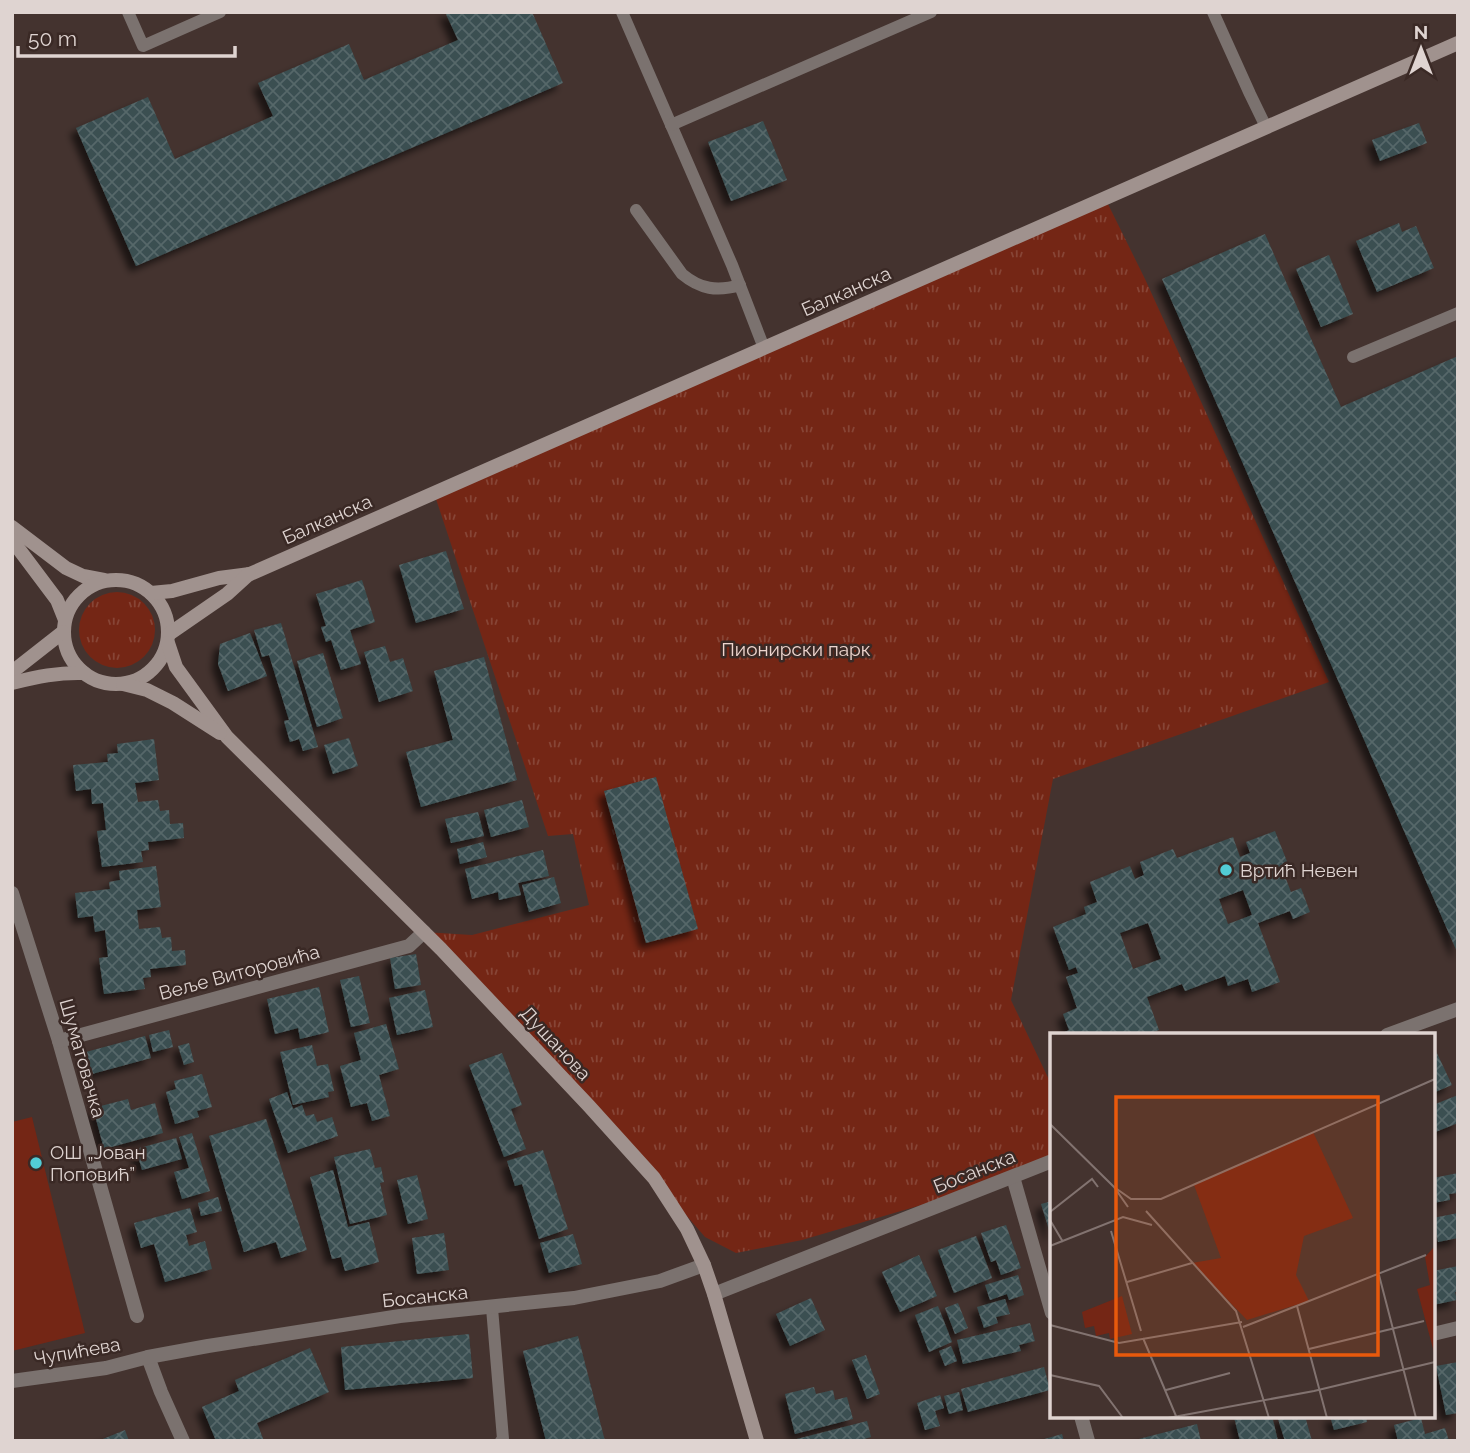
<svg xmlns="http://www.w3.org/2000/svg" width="1470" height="1453" viewBox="0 0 1470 1453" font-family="Raleway,sans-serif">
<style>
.grass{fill:url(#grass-tufts)}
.pitch{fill:#742615}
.building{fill:url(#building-cross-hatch);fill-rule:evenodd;filter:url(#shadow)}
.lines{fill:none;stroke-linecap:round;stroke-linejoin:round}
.service{stroke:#7b726f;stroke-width:12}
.minor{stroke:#7b726f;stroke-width:14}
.secondary{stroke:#a0928e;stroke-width:14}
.poi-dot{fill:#52ccd5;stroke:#3a2925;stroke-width:2.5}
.labels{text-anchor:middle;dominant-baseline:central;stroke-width:5;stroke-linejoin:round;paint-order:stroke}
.street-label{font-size:19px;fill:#dfd4d1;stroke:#3a2925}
.park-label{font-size:19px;fill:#eed5ce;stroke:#3a2925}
.poi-label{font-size:19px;fill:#dfd4d1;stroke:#3a2925;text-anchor:start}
.inset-road{fill:none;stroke:#827370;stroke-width:2}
.view{fill:#e8590c;fill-opacity:0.15;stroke:#e8590c;stroke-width:3.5}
.inset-edge{fill:none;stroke:#dfd4d1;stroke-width:3.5}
</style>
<defs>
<pattern id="grass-tufts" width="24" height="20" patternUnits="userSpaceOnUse" patternTransform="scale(1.75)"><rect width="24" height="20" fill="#742615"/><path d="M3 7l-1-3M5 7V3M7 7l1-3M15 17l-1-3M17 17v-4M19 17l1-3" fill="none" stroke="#874536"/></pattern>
<pattern id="building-cross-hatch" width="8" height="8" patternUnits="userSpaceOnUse" patternTransform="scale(1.75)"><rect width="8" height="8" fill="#3a4f51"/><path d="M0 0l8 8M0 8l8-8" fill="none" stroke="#566769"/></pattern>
<filter id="shadow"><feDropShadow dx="-6" dy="6" stdDeviation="3.5" flood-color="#0009"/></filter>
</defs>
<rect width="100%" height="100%" fill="#44332f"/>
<g class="grass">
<polygon points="1105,198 1145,279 1329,682 1053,779 1011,1000 1052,1086 1052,1161 1000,1182 802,1240 736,1253 705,1237 654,1178 424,932 472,935 589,905 573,834 548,836 434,493"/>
<circle cx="117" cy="630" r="38"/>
</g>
<polygon class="pitch" points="32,1117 85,1333 12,1351 12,1122"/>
<g class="building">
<polygon points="445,12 532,12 563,83 136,266 76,128 148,97 175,159 273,116 258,83 349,44 364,80 458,40"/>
<polygon points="763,121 787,180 731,201 708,142"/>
<polygon points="1419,123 1427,143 1380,161 1372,140"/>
<polygon points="1399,223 1402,232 1416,226 1434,268 1377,292 1356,241"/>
<polygon points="1265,234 1341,407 1458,356 1458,954 1162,279"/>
<polygon points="1329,255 1353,314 1321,327 1296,269"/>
<polygon points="446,551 464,609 416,623 399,565"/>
<polygon points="362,580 375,622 350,630 361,664 341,670 331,640 326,642 321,627 326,626 316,594"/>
<polygon points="281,623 318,747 303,751 299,739 290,742 284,721 289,720 269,655 262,657 254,630"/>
<polygon points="250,633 267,676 228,691 218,664 220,644"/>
<polygon points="385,646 390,662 403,658 413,691 379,702 364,652"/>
<polygon points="323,653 343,718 317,727 297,661"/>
<polygon points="484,657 517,780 421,807 406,752 453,740 434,671"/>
<polygon points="349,738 358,766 333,774 324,745"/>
<polygon points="154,739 159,780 135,783 138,802 158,800 160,811 169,810 170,824 183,823 184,838 148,842 149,850 141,851 143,862 102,867 97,831 106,830 103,803 92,804 91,789 76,791 73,765 108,762 107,754 118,753 117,744"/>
<polygon points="656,777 698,929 646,943 604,791"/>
<polygon points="522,800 529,827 491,837 484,810"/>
<polygon points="478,812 484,836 451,843 445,819"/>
<path d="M1275,831L1288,864L1281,866L1291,892L1301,888L1310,912L1293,919L1290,911L1258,923L1280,982L1252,992L1248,979L1228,986L1225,976L1185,991L1182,984L1147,997L1159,1030L1146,1035H1058L1069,1030L1063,1014L1077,1008L1066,977L1078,973L1076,967L1069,970L1053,927L1086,914L1084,907L1097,902L1090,882L1130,866L1135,879L1144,875L1140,862L1173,849L1177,858L1233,837L1240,857L1250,853L1246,842ZM1243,890L1252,915L1228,924L1219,899ZM1148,923L1161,959L1133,969L1120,933Z"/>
<polygon points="483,842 487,857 460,864 457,849"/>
<polygon points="543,850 549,876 518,883 521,895 499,900 498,892 472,899 465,869"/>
<polygon points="156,866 161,907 137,910 139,929 160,927 162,938 171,937 172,951 185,950 186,965 150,969 151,977 143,978 145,989 104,994 99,958 108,957 105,930 95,932 93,916 78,918 75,893 110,889 109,882 120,880 119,871"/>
<polygon points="554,877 561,903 529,912 522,885"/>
<polygon points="416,954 421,985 395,989 390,958"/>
<polygon points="359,976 370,1023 351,1027 340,980"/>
<polygon points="319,987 329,1032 300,1039 298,1028 275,1034 267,999"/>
<polygon points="425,990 433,1027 397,1035 389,998"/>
<polygon points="386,1024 399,1069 379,1075 390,1116 372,1121 367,1103 351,1107 340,1066 361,1060 354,1033"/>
<polygon points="169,1030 173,1047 153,1052 149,1035"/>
<polygon points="145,1036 151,1058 92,1074 86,1052"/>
<polygon points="189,1043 194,1062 184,1065 178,1046"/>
<polygon points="312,1045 317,1066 328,1064 334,1091 328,1092 329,1097 293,1105 280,1052"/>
<polygon points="1433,1049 1435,1049 1452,1085 1433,1093"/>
<polygon points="502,1053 522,1105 511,1109 526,1149 504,1157 469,1065"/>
<polygon points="202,1074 212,1107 197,1111 199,1117 175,1124 166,1092 176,1089 174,1081"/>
<polygon points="287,1092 293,1109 302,1105 306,1116 314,1114 317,1122 332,1117 338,1136 288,1153 269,1099"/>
<polygon points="1458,1095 1458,1123 1433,1133 1433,1105"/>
<polygon points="128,1099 131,1110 155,1103 163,1133 104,1149 93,1108"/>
<polygon points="266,1119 307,1250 281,1258 276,1242 244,1252 209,1136"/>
<polygon points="192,1133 210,1191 182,1199 174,1172 189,1168 179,1137"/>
<polygon points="176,1138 182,1159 142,1170 136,1149"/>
<polygon points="370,1149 375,1168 381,1167 384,1182 380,1183 387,1215 350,1224 334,1157"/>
<polygon points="543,1150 568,1229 539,1239 522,1184 515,1186 507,1161"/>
<polygon points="333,1170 348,1227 369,1222 379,1262 345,1271 341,1257 332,1259 310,1177"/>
<polygon points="1458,1173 1458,1193 1449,1194 1450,1200 1433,1203 1433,1178"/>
<polygon points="417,1175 428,1219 408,1224 397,1180"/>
<polygon points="218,1197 222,1211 201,1216 198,1203"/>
<polygon points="1052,1201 1052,1236 1051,1236 1041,1204"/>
<polygon points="190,1208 197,1232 186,1235 189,1246 205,1241 212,1269 165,1282 154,1244 141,1248 134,1223"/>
<polygon points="1458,1213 1458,1238 1438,1242 1433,1218"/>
<polygon points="1006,1225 1021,1268 1001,1275 996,1260 991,1262 981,1233"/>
<polygon points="444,1233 449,1270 417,1274 412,1238"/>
<polygon points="573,1234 582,1264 549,1273 540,1243"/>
<polygon points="976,1236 992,1278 954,1293 938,1250"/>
<polygon points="919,1255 937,1296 900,1312 882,1272"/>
<polygon points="1458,1266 1458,1292 1455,1292 1457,1300 1433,1305 1433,1271"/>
<polygon points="1018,1275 1024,1295 1009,1300 1007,1294 990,1300 985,1285"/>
<polygon points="811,1298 825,1330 790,1346 776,1314"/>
<polygon points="1005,1299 1010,1314 996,1317 998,1323 984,1328 977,1307"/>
<polygon points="958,1303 968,1328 955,1334 945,1308"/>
<polygon points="938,1306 952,1342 929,1352 915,1315"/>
<polygon points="1030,1323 1035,1341 1019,1345 1021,1351 963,1364 957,1340"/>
<polygon points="469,1334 473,1378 345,1390 341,1347"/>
<polygon points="578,1336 605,1441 546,1441 523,1351"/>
<polygon points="951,1346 957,1361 945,1366 939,1351"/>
<polygon points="310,1348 329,1392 257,1423 264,1441 216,1441 202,1407 239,1391 235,1380"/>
<polygon points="866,1355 880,1394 867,1399 852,1360"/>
<polygon points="1458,1362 1458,1413 1446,1415 1436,1366"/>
<polygon points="1044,1367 1050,1390 968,1412 961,1389"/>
<polygon points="814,1387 816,1394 833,1390 835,1400 847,1397 853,1419 795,1434 785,1394"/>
<polygon points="959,1392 963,1410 949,1414 944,1396"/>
<polygon points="940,1395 944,1408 935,1411 940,1426 925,1430 917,1403"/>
<polygon points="1238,1416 1272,1416 1278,1441 1240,1441 1234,1417"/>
<polygon points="1277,1416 1305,1416 1312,1441 1285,1441"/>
<polygon points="1330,1416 1366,1416 1367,1422 1334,1430"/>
<polygon points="1421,1418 1425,1434 1445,1428 1449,1441 1398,1441 1394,1425"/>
<polygon points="867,1421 871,1437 857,1441 798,1441 797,1439"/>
<polygon points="1197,1424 1201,1441 1135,1441 1135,1440"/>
<polygon points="125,1430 129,1441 98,1441"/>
<polygon points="1062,1434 1064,1441 1041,1441 1041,1440"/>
</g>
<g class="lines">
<g class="service">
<polyline points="128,12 143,46 220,12"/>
<polyline points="622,12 732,265 764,348"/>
<polyline points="1213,12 1250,94 1266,127"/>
<polyline points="671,125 931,12"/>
<path d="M636,210L682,274C700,289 717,292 740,285"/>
<polyline points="1353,357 1458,313"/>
<polyline points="492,1308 503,1439 501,1441"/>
</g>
<g class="minor">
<polyline points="12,893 59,1041 137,1316"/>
<polyline points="1387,1035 1458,1009"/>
<polyline points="59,1041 409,946 424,932"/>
<polyline points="1013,1177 1052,1313"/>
<polyline points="714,1294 1052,1161"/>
<polyline points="1433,1334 1458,1328"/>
<polyline points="148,1357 161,1392 183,1441"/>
<polyline points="12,1381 106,1368 148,1357 208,1346 400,1316 574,1298 660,1281 704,1265"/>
<polyline points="1081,1416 1088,1441"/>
</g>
<g class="secondary">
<polyline points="12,527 66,568 83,576 104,580"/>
<polyline points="12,540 57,600 65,620"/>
<circle cx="116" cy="632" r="52"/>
<polyline points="151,593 172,591 219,578 250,574 1458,43"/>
<polyline points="169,634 227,594 249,574"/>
<polyline points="168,643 176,667 227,737 441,949 589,1106 654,1178 687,1229 704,1265 714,1294 757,1441"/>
<polyline points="12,672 63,632"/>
<path d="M12,683C36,677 59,672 84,673"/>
<polyline points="123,684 147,690 173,703 220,733"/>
</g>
</g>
<g class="poi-dot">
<circle cx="1226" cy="870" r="7"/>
<circle cx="36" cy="1163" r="7"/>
</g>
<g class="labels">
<g class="street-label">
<text transform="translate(846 291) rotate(-24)">Балканска</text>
<text transform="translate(327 519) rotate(-24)">Балканска</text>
<text transform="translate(239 972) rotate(-15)">Веље Виторовића</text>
<text transform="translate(556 1043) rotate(47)">Душанова</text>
<text transform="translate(83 1058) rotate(74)">Шуматовачка</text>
<text transform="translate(974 1171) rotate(-22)">Босанска</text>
<text transform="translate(425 1296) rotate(-6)">Босанска</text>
<text transform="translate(77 1351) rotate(-10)">Чупићева</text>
</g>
<g class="park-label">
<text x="796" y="649">Пионирски парк</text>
</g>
<g class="poi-label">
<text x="1240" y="870">Вртић Невен</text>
<text x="50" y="1152">ОШ „Јован<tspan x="50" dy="22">Поповић”</tspan></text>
</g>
</g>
<g transform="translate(1050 1033)">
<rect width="385" height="385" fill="#44332f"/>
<path d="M263,99L303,185L254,203L246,242L259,268L197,287L142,230L171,225L144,152Z" fill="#742615"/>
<path d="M385,213V323L367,256L380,252L375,224ZM72,263L82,301L60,306L59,300L46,303L44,293L35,295L32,279Z" fill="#742615"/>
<path class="inset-road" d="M0,91L64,154L78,174M64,154L81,166H111L385,46M96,178L186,278L219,385M0,179L42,146L48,154M0,187L13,209M61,198L91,298M0,213L73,184L102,192M329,242L366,385M77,249L142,230M247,273L277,385M0,292L69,310L192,289M193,294L376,222M93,305L126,383M259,316L374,288M0,342L49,353L73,385M116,357L180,340M118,385L264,358L385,329"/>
<path class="view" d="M66,64H328V322H66Z"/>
<rect width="385" height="385" class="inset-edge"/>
</g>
<rect width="1470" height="1453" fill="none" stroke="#dfd4d1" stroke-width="28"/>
<g transform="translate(1421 49)" stroke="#3a2925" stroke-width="5" paint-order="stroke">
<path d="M0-5L12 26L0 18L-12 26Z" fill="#dfd4d1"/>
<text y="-10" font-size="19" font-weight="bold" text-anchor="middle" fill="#dfd4d1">N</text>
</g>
<path d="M18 46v10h217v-10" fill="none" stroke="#dfd4d1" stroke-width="3.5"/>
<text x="28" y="46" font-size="21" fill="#dfd4d1" stroke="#3a2925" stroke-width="5" paint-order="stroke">50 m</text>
</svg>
